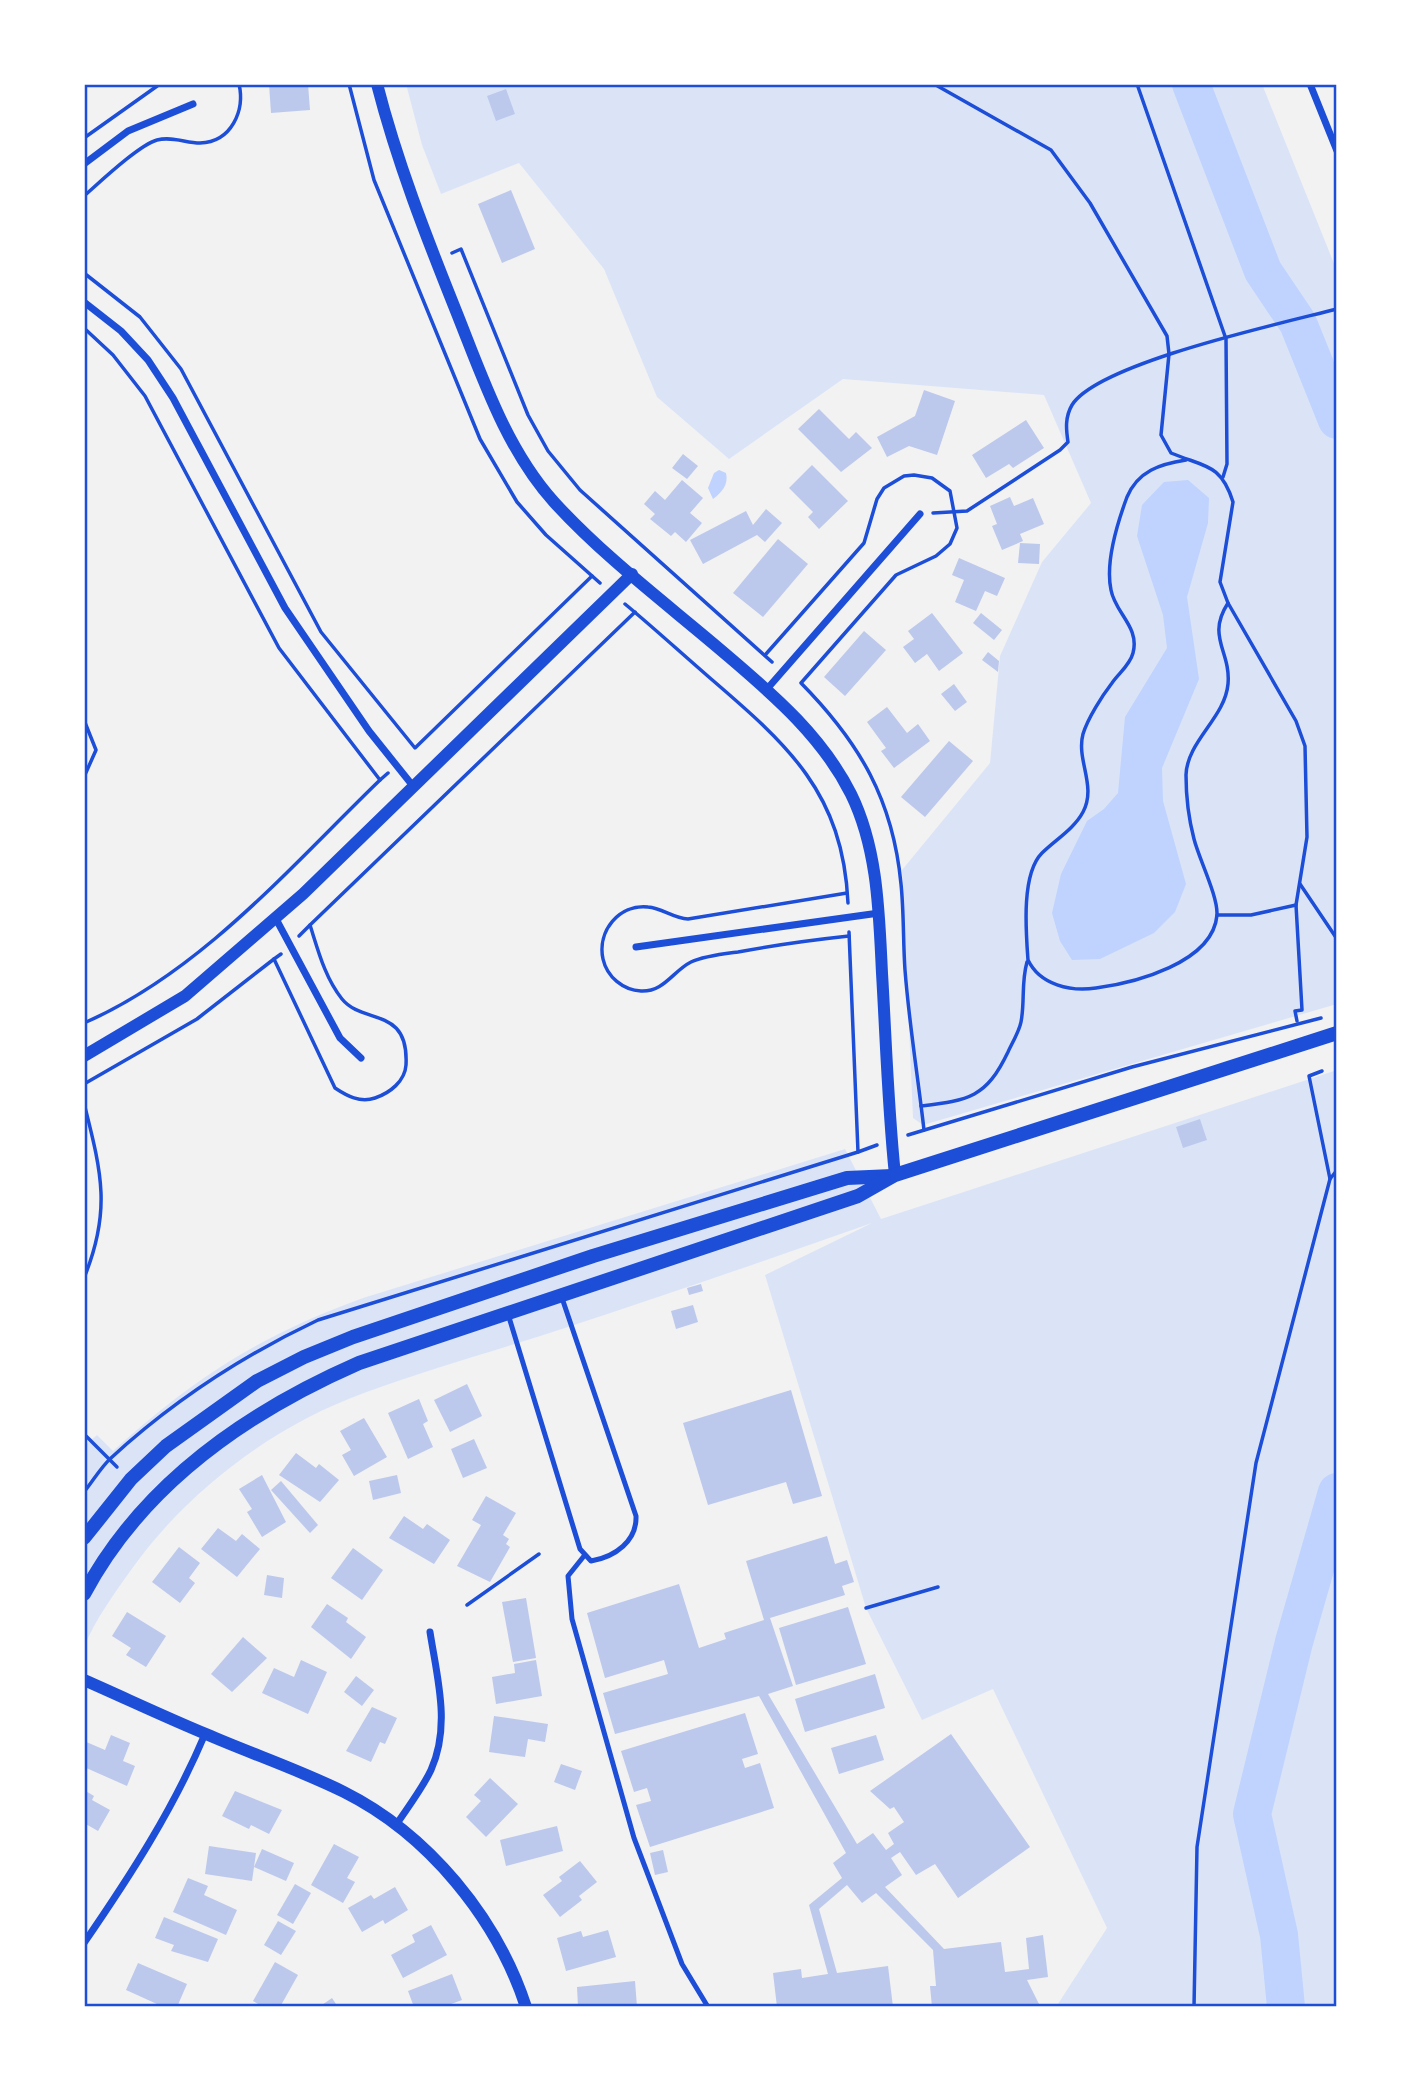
<svg xmlns="http://www.w3.org/2000/svg" width="1421" height="2091" viewBox="0 0 1421 2091" font-family="Karla,sans-serif">
<style>
.green{fill:#dbe4f7}
.water{fill:#bfd3fe}
.lines{fill:none;stroke-linecap:round;stroke-linejoin:round}
.river{stroke:#bfd3fe;stroke-width:38}
.building{fill:#bdc9ec}
.path{stroke:#1d4ed8;stroke-width:3.5}
.service{stroke:#1d4ed8;stroke-width:5}
.minor{stroke:#1d4ed8;stroke-width:7}
.tertiary{stroke:#1d4ed8;stroke-width:12}
.secondary{stroke:#1d4ed8;stroke-width:14}
.neatline{fill:none;stroke:#1d4ed8;stroke-width:2.5}
</style>
<rect width="100%" height="100%" fill="#f2f2f2"/>
<g class="green">
<polygon points="406,84 1262,84 1337,271 1337,1004 923,1125 913,1118 902,870 990,763 1000,656 1042,562 1091,503 1044,395 843,379 729,459 657,397 604,269 519,163 441,194 422,145"/>
<path d="M1337,1070V2007H1056L1107,1928L993,1689L922,1720L866,1608L765,1275L872,1223C772,1258 672,1293 571,1326C502,1349 432,1368 364,1393C273,1426 187,1491 131,1570C114,1594 95,1620 84,1647V1446L97,1435L113,1451C195,1377 259,1336 363,1298L845,1149L881,1219Z"/>
</g>
<g class="water">
<path d="M719,470L726,473C729,485 721,493 713,499L708,488L714,473Z"/>
<polygon points="1188,480 1209,498 1208,523 1187,597 1199,679 1162,768 1163,801 1186,884 1175,912 1154,933 1100,959 1072,960 1060,941 1052,913 1061,874 1087,821 1104,809 1118,793 1125,717 1167,648 1163,615 1137,536 1142,505 1164,482"/>
</g>
<g class="lines">
<g class="river">
<polyline points="1191,84 1263,271 1298,323 1337,420"/>
<polyline points="1286,2007 1279,1935 1252,1814 1294,1642 1337,1492"/>
</g>
</g>
<g class="building">
<polygon points="269,84 308,84 310,110 271,113"/>
<polygon points="506,89 515,114 496,121 487,96"/>
<polygon points="511,190 535,249 502,263 478,204"/>
<polygon points="924,390 955,401 937,455 909,446 887,457 877,437 915,416"/>
<polygon points="819,409 849,439 856,432 872,448 841,472 798,429"/>
<polygon points="1026,420 1044,448 1013,468 1009,464 986,478 972,455"/>
<polygon points="683,454 698,466 687,479 672,468"/>
<polygon points="812,465 848,501 819,529 808,517 813,512 789,488"/>
<polygon points="682,480 703,498 690,513 702,523 686,542 675,532 671,536 650,519 655,514 644,504 655,491 665,500"/>
<polygon points="1010,497 1014,506 1033,498 1044,524 1020,534 1023,541 1002,550 992,526 997,524 990,506"/>
<polygon points="766,509 782,523 765,542 757,535 703,564 690,540 746,511 753,525"/>
<polygon points="778,539 808,564 763,617 733,593"/>
<polygon points="1020,543 1040,544 1039,564 1018,563"/>
<polygon points="959,558 1005,578 997,596 985,591 976,611 955,602 964,580 952,575"/>
<polygon points="932,613 963,653 939,671 927,654 915,663 903,647 914,639 908,631"/>
<polygon points="981,613 1002,630 994,640 973,623"/>
<polygon points="864,631 886,650 845,696 824,677"/>
<polygon points="988,652 999,661 998,672 982,660"/>
<polygon points="954,684 967,702 955,711 941,694"/>
<polygon points="887,707 907,733 918,724 930,741 894,768 881,751 886,748 867,722"/>
<polygon points="949,741 973,761 925,817 901,797"/>
<polygon points="1200,1119 1207,1140 1183,1148 1176,1127"/>
<polygon points="701,1284 703,1291 689,1295 687,1288"/>
<polygon points="693,1305 698,1322 676,1329 671,1311"/>
<polygon points="467,1384 482,1416 450,1432 434,1400"/>
<polygon points="791,1390 822,1496 793,1504 786,1482 708,1505 683,1423"/>
<polygon points="419,1399 428,1421 423,1424 433,1447 408,1459 388,1413"/>
<polygon points="364,1418 387,1457 354,1476 342,1455 351,1450 340,1431"/>
<polygon points="474,1439 487,1468 463,1478 451,1449"/>
<polygon points="296,1453 316,1468 319,1464 339,1480 320,1502 279,1475"/>
<polygon points="262,1475 286,1522 262,1537 247,1512 252,1509 239,1489"/>
<polygon points="397,1475 401,1493 373,1500 369,1481"/>
<polygon points="281,1481 318,1525 310,1533 271,1490"/>
<polygon points="486,1496 516,1513 503,1535 509,1539 506,1544 510,1547 490,1582 457,1566 481,1525 472,1520"/>
<polygon points="404,1516 423,1529 427,1524 450,1540 434,1564 389,1538"/>
<polygon points="218,1528 236,1541 242,1534 260,1549 237,1577 201,1549"/>
<polygon points="827,1536 835,1564 847,1560 854,1582 842,1586 845,1595 770,1618 793,1686 768,1694 857,1844 873,1833 886,1850 894,1844 888,1833 904,1822 894,1807 890,1809 870,1791 951,1734 1030,1847 958,1898 935,1864 916,1875 900,1852 891,1858 902,1875 885,1887 944,1949 1001,1942 1005,1972 1029,1969 1026,1938 1043,1935 1048,1977 1027,1980 1039,2004 1012,2007 932,2007 930,1986 936,1986 933,1950 876,1893 862,1903 847,1885 819,1909 837,1973 888,1966 893,2007 777,2007 773,1973 801,1969 802,1978 828,1974 809,1905 842,1878 833,1863 846,1853 759,1696 615,1734 603,1693 668,1674 664,1660 605,1678 587,1613 679,1584 699,1648 726,1639 724,1633 764,1620 746,1561"/>
<polygon points="179,1547 200,1563 189,1578 195,1583 180,1603 152,1582"/>
<polygon points="353,1548 383,1570 362,1600 331,1578"/>
<polygon points="267,1575 284,1578 282,1598 264,1595"/>
<polygon points="526,1598 536,1658 513,1662 502,1602"/>
<polygon points="327,1604 348,1618 346,1622 366,1637 351,1659 311,1627"/>
<polygon points="848,1607 866,1664 796,1685 779,1628"/>
<polygon points="127,1612 166,1636 146,1667 126,1655 131,1648 112,1636"/>
<polygon points="243,1637 267,1658 232,1692 211,1674"/>
<polygon points="301,1660 327,1672 308,1714 262,1693 274,1668 294,1677"/>
<polygon points="536,1660 542,1696 496,1704 492,1677 515,1673 514,1664"/>
<polygon points="875,1674 885,1708 805,1732 795,1699"/>
<polygon points="356,1676 374,1690 362,1706 344,1692"/>
<polygon points="372,1707 397,1718 385,1744 380,1742 371,1762 346,1751"/>
<polygon points="745,1713 758,1754 742,1759 745,1768 760,1763 774,1808 650,1847 636,1805 651,1801 647,1788 634,1792 621,1751"/>
<polygon points="494,1716 548,1724 545,1742 528,1739 525,1757 489,1752"/>
<polygon points="111,1735 130,1743 123,1761 135,1766 127,1786 84,1767 84,1741 105,1750"/>
<polygon points="876,1735 884,1760 839,1774 831,1748"/>
<polygon points="561,1764 582,1771 575,1790 554,1782"/>
<polygon points="490,1778 518,1804 486,1837 466,1817 481,1801 474,1795"/>
<polygon points="84,1790 94,1796 92,1800 110,1810 98,1831 84,1823"/>
<polygon points="235,1791 282,1810 269,1834 251,1825 249,1829 222,1816"/>
<polygon points="557,1826 563,1851 506,1866 500,1840"/>
<polygon points="334,1844 359,1857 347,1878 355,1882 343,1903 311,1885"/>
<polygon points="209,1846 256,1853 252,1881 205,1874"/>
<polygon points="262,1849 294,1863 286,1881 254,1867"/>
<polygon points="663,1850 668,1872 655,1875 650,1853"/>
<polygon points="580,1861 597,1882 579,1896 582,1900 560,1917 543,1895 562,1881 559,1877"/>
<polygon points="188,1878 208,1886 204,1895 237,1910 226,1935 173,1912"/>
<polygon points="295,1884 311,1893 293,1924 277,1915"/>
<polygon points="395,1887 408,1910 385,1924 383,1920 362,1932 348,1908 371,1895 374,1899"/>
<polygon points="164,1917 218,1939 208,1962 171,1951 174,1945 155,1938"/>
<polygon points="278,1921 296,1931 281,1955 264,1945"/>
<polygon points="431,1925 447,1955 403,1978 391,1955 415,1942 412,1935"/>
<polygon points="608,1930 616,1957 566,1971 557,1938 581,1931 583,1937"/>
<polygon points="275,1962 298,1975 280,2007 263,2007 253,2001"/>
<polygon points="138,1963 187,1984 177,2007 156,2007 157,2004 126,1990"/>
<polygon points="452,1974 462,2000 443,2007 414,2007 408,1991"/>
<polygon points="635,1981 637,2007 578,2007 577,1987"/>
<polygon points="332,1998 338,2007 319,2007"/>
</g>
<g class="lines">
<g class="path">
<polyline points="349,84 374,180 480,439 517,502 546,535 600,583"/>
<path d="M934,84L1051,150L1090,203L1167,336L1169,354L1161,435L1171,453C1204,467 1221,463 1233,502L1220,582L1228,603L1296,721L1305,746L1307,837L1296,905L1302,1010L1295,1011L1297,1021"/>
<polyline points="1137,84 1226,339 1227,464 1223,477"/>
<polyline points="84,138 160,84"/>
<path d="M84,196C100,182 139,145 157,140C172,136 186,143 200,143C232,142 245,110 239,84"/>
<polyline points="452,253 461,249 528,415 548,451 580,490 772,662"/>
<polyline points="84,273 140,317 181,369 321,632 415,748 592,576"/>
<polyline points="84,328 113,355 145,396 279,648 380,780 388,773"/>
<path d="M1186,460C1160,464 1138,471 1127,497C1117,524 1105,562 1111,590C1115,613 1140,627 1133,653C1130,665 1119,673 1112,683C1102,696 1088,718 1083,734C1076,760 1097,786 1083,812C1074,829 1055,840 1042,853C1021,874 1026,932 1028,960C1040,985 1071,992 1096,988C1134,983 1213,963 1217,915C1218,896 1199,859 1194,839C1189,820 1186,795 1186,775C1187,741 1225,718 1228,684C1231,651 1206,637 1228,603"/>
<path d="M933,513L967,511L1060,450L1068,442C1066,429 1065,417 1072,405C1098,363 1283,323 1337,309"/>
<path d="M625,604C654,628 681,653 710,678C788,745 843,793 848,903"/>
<path d="M766,654L864,543L877,499L884,488L904,476L914,475L932,478L950,491L957,528L950,544L936,556L896,575L801,683C860,743 893,800 901,884C904,913 903,942 905,970C909,1023 918,1077 924,1130"/>
<polyline points="84,720 96,750 84,777"/>
<polyline points="1300,884 1337,939"/>
<path d="M847,893L688,919C673,918 662,908 648,907C619,904 597,931 603,959C607,977 623,990 641,991C664,992 673,971 691,962C704,956 723,954 738,952C775,945 812,940 849,936"/>
<polyline points="1217,915 1251,915 1296,905"/>
<polyline points="849,932 858,1152 877,1145"/>
<polyline points="299,936 310,925"/>
<path d="M281,954L274,959L335,1088C347,1096 360,1103 375,1098C390,1093 405,1081 406,1065C409,1006 363,1025 342,999C325,978 318,950 310,925L635,612"/>
<path d="M84,1023C201,972 290,867 380,780"/>
<polyline points="1322,1071 1309,1076 1330,1179"/>
<polyline points="84,1084 197,1019 274,959"/>
<path d="M84,1103C101,1171 112,1210 84,1278"/>
<path d="M921,1106C969,1100 986,1098 1008,1052C1012,1043 1019,1032 1021,1022C1025,1002 1021,983 1027,962"/>
<polyline points="908,1135 1132,1067 1321,1018"/>
<polyline points="84,1434 117,1467"/>
<path d="M84,1492C93,1481 101,1467 111,1458C173,1401 242,1356 318,1320L858,1152"/>
<polyline points="467,1605 539,1554"/>
<polyline points="866,1608 938,1587"/>
<polyline points="1194,2007 1197,1847 1256,1463 1330,1179 1337,1170"/>
</g>
<g class="service">
<path d="M508,1314L580,1549L591,1561C615,1557 637,1541 636,1516L562,1298"/>
<polyline points="584,1556 568,1576 572,1619 634,1838 682,1964 708,2007"/>
</g>
<g class="minor">
<polyline points="1310,84 1337,151"/>
<polyline points="84,164 128,131 193,104"/>
<polyline points="84,302 121,331 148,360 173,398 285,608 369,731 413,786"/>
<polyline points="767,689 920,514"/>
<polyline points="276,919 340,1038 361,1058"/>
<polyline points="636,947 879,913"/>
<path d="M396,1825C408,1807 422,1789 431,1770C451,1726 437,1677 430,1632"/>
<path d="M84,1943C130,1876 173,1810 205,1734"/>
</g>
<g class="tertiary">
<path d="M377,84C397,162 426,236 456,311C482,376 506,449 554,502C606,559 671,607 729,657C776,697 823,738 851,794C878,849 879,913 882,973C886,1041 888,1108 895,1175"/>
<polyline points="84,1056 185,996 303,894 632,574"/>
<path d="M84,1680C125,1698 165,1717 206,1734C252,1754 300,1770 344,1792C428,1834 497,1918 526,2007"/>
</g>
<g class="secondary">
<polyline points="84,1538 131,1479 166,1446 257,1381 304,1357 353,1337 593,1256 847,1178 892,1176"/>
<path d="M84,1594C143,1483 247,1412 359,1363L858,1196L895,1175L1337,1033"/>
</g>
</g>
<rect width="1421" height="2091" fill="none" stroke="#ffffff" stroke-width="172"/>
<rect x="86" y="86" width="1249" height="1919" class="neatline"/>
</svg>
